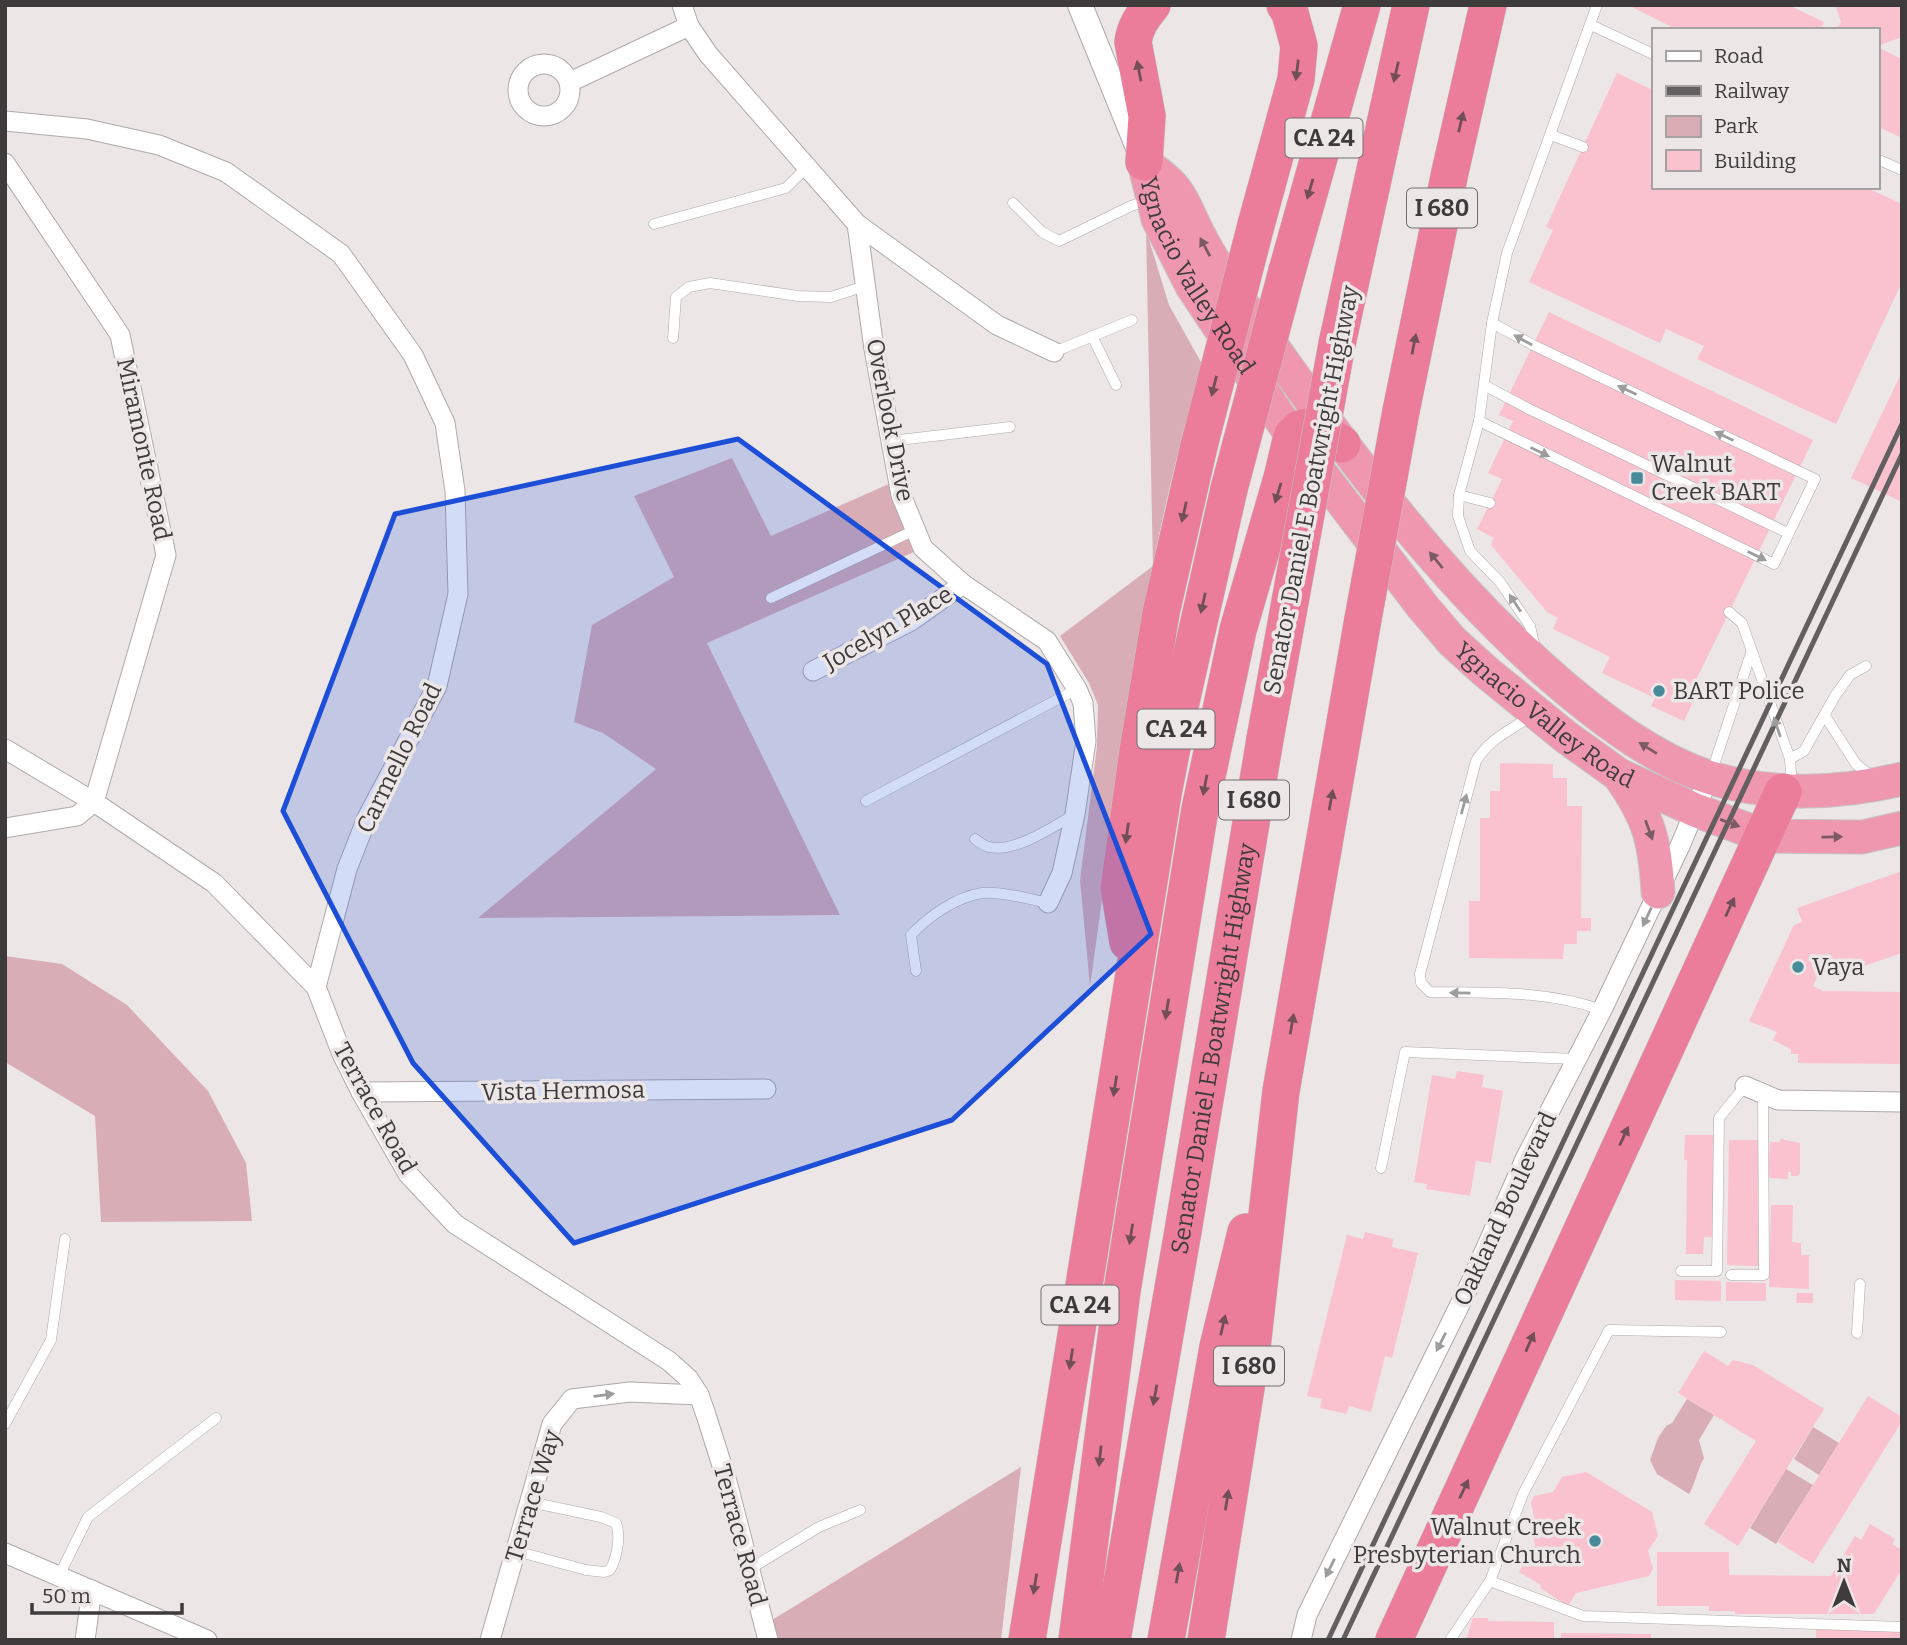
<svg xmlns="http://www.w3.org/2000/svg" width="1907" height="1645" viewBox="0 0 1907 1645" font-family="Bitter,serif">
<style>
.green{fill:#d8adb6}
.building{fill:#fac1ce}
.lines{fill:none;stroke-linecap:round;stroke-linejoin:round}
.service-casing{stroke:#afa9aa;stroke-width:11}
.minor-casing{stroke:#afa9aa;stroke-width:21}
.tertiary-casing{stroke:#afa9aa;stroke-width:26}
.trunk-casing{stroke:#c5c4c4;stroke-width:35}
.motorway-casing{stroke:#c5c4c4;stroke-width:38}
.service{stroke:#fff;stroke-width:10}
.minor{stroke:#fff;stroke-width:19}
.tertiary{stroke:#fff;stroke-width:24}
.trunk{stroke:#ef97af;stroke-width:33}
.motorway{stroke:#eb7d9b;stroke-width:37}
.rail{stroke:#635f60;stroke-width:5}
.motorway-bridge-casing{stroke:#c5c4c4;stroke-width:38;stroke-linecap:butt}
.motorway-bridge{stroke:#eb7d9b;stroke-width:37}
.oneway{fill:#724f58}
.oneway2{fill:#7c5b64}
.oneway3{fill:#9e9d9e}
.marked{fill:#1d4ed8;fill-opacity:0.2;stroke:#1d4ed8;stroke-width:5;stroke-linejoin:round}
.poi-dot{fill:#478b9a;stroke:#ece6e7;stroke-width:2.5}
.labels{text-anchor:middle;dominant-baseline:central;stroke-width:7;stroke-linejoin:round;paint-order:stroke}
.shield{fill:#ece6e7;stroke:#726e6f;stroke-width:2}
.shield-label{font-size:23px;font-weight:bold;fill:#3e3b3c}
.street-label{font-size:24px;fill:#3e3b3c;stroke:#ece6e7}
.poi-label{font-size:24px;fill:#3e3b3c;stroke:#ece6e7;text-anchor:start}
</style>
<rect width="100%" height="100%" fill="#ece6e7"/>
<g class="green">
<path d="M1146,230L1169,305L1202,364C1183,430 1166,498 1153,565C1127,705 1110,846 1090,986L1080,880L1097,746L1098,705L1089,683L1060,636L1153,566Z"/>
<polygon points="732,458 771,536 898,480 923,548 707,643 840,915 478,918 656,769 603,733 574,722 592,625 674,577 634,496"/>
<polygon points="5,956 62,964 127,1005 208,1091 246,1163 252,1221 101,1222 95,1116 5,1062"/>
<path d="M1687,1399L1714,1415L1699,1440L1704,1458C1697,1470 1696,1482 1689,1494L1657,1474L1650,1460L1658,1438L1666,1426L1672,1423Z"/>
<polygon points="1813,1427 1839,1443 1819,1475 1794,1459"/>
<polygon points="1021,1467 1001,1640 768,1640 764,1625"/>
<polygon points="1786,1469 1813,1485 1776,1544 1750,1528"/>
</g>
<g class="building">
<polygon points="1628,5 1788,5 1824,22 1820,30 1678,30"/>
<polygon points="1835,5 1902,5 1902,37 1877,46 1877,30 1829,30 1839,26 1841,22"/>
<polygon points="1877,47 1902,59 1902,138 1877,126"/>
<polygon points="1617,73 1653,90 1653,187 1865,187 1902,204 1902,282 1836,424 1697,359 1704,346 1666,329 1660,343 1529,282 1553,230 1546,227"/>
<polygon points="1549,312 1813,440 1696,680 1710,686 1703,702 1695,698 1684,721 1651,706 1655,698 1602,673 1610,657 1553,629 1558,618 1547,612 1491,545 1494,538 1477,529 1502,479 1488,473 1513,421 1499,415"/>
<polygon points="1902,372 1902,502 1851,478"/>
<polygon points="1500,763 1553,764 1553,778 1567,778 1567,806 1582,806 1581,918 1591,918 1591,931 1577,931 1577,944 1564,944 1563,959 1469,958 1469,901 1480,901 1480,818 1490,818 1490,791 1500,791"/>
<polygon points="1902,871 1902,953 1852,970 1851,966 1844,968 1825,960 1813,986 1823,991 1902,992 1902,1064 1798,1063 1798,1054 1791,1054 1791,1049 1773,1040 1777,1032 1749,1021 1794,925 1802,922 1797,908"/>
<polygon points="1457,1071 1484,1075 1482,1087 1503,1091 1491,1163 1476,1161 1470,1196 1426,1189 1427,1184 1414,1182 1432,1075 1455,1079"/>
<polygon points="1685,1135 1716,1135 1714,1237 1704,1237 1703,1254 1686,1254 1687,1160 1684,1160"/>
<polygon points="1780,1139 1800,1143 1800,1173 1798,1176 1791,1176 1791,1172 1788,1172 1788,1179 1768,1178 1770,1142 1780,1142"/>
<polygon points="1729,1140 1760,1140 1760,1266 1727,1265"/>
<polygon points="1771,1205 1793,1205 1792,1242 1801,1243 1801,1255 1809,1255 1809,1289 1769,1287"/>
<polygon points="1365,1232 1393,1239 1392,1247 1418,1253 1392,1358 1385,1356 1371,1412 1349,1406 1347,1414 1320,1408 1322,1399 1307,1396 1347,1235 1363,1239"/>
<polygon points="1675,1280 1721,1281 1721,1301 1675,1300"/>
<polygon points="1726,1282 1766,1283 1766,1301 1726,1301"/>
<polygon points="1797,1293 1813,1293 1813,1303 1796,1303"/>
<polygon points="1704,1351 1728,1366 1733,1360 1753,1365 1824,1409 1738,1546 1704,1524 1756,1441 1678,1393"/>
<polygon points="1868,1396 1902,1417 1902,1421 1813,1564 1778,1542"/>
<polygon points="1586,1472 1652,1512 1658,1536 1648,1551 1653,1569 1649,1576 1576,1593 1568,1606 1540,1588 1541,1585 1519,1572 1535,1545 1531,1527 1535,1522 1531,1502 1534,1496 1553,1492 1562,1477"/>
<polygon points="1870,1524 1895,1539 1892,1544 1902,1550 1902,1569 1874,1614 1735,1614 1735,1611 1709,1611 1709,1606 1657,1606 1657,1552 1729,1552 1729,1575 1831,1576 1855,1536 1861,1540"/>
<polygon points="1473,1618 1488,1618 1488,1621 1554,1622 1554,1640 1466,1640"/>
<rect x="1816" y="1629" width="86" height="11"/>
<polygon points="1561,1633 1651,1634 1651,1640 1561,1640"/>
</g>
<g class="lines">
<defs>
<g id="service">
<polyline points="1591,25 1653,54"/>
<polyline points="1551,135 1583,147"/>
<polyline points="1877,159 1902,170"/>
<polyline points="1013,203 1042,232 1059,241 1131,206 1149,200"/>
<polyline points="654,224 786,188 807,167"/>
<polyline points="1092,336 1116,385"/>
<polyline points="673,338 676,297 689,287 710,283 798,296 831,297 865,286"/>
<polyline points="1054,352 1132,320"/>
<polyline points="1484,385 1529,409 1788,533"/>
<polyline points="1479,421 1774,564 1815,479 1533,345 1492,323"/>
<polyline points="891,441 1010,427"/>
<polyline points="1459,495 1490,503"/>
<polyline points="771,598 915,530"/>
<polyline points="1729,612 1742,623 1790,759 1791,774 1786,785"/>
<polyline points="1535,648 1530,626 1500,582 1470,551 1458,516 1459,495 1479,421 1492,323 1507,253 1597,5"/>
<path d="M1530,716C1510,731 1489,739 1476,761L1420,974L1421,983L1430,992C1488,993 1547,990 1602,1010"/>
<polyline points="1825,716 1856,764 1872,777"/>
<polyline points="1790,759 1804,751 1835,696 1850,675 1866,666"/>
<polyline points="1712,771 1751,653"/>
<polyline points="866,801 1077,689"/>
<path d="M975,839C979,842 984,846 989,847C1015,853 1053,827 1075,814"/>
<path d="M916,971L911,935C929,916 956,897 982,893C1000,891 1030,899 1048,903"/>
<polyline points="1381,1168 1405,1052 1576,1059"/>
<polyline points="1681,1271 1717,1271 1719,1118 1745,1086"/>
<polyline points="1731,1275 1764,1275 1763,1094"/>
<polyline points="1857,1333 1860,1284"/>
<polyline points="5,1424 51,1340 65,1239"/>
<path d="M516,1551L586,1570L604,1572L610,1570C617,1558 621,1536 616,1523L601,1517L530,1502"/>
<polyline points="750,1569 819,1527 860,1510"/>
<polyline points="59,1576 88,1517 216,1418"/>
<polyline points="1490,1581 1583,1616 1902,1627"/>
<polyline points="1450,1640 1490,1581 1523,1494 1609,1330 1721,1332"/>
</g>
<g id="minor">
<polyline points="682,5 689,26 708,54 857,224 874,349 901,495 923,548 963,584 1047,641 1077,689 1083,703 1086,741 1075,814 1062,873 1048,903"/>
<circle cx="544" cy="90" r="26"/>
<polyline points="570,82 689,26"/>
<polyline points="5,121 87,129 159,145 226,172 341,254 413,355 445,423 455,491 458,594 437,686 367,818 347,869 316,987"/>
<polyline points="5,163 120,335 166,555 94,802 77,816 5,828"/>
<polyline points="857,224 997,325 1054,352"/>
<polyline points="813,671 911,621 963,584"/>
<polyline points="5,749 94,802 214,883 316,987 342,1054 361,1092 408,1174 455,1224 669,1361 688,1378 699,1395 706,1415 726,1478 768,1640"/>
<polyline points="1745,1086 1778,1100 1902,1102"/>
<polyline points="361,1092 766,1089"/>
<polyline points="5,1553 207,1640"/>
<polyline points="85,1640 92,1590"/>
<polyline points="490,1640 552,1424 572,1399 630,1392 699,1395"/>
<polyline points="1301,1640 1307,1615 1471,1282 1525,1159 1602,1010 1680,846 1709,777"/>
</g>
<polyline id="tertiary" points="1080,5 1141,155"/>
<g id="trunk">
<path id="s1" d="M1144,162L1158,219L1192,286L1292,436L1423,607L1452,641L1485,671L1566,737L1619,775L1695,810L1764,836L1862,837L1902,828"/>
<path d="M1144,162C1153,170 1164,177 1172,186C1184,199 1191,221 1200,237C1212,261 1227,282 1242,304C1339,441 1436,579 1565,688C1608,724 1655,759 1708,777C1770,797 1839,794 1902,779"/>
<path d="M1619,775C1649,818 1655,840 1658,892"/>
</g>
<g id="motorway">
<path d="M1144,162L1147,116L1133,42C1135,27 1142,17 1152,5"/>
<polyline points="1256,225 1296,79 1299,46 1290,13 1285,5"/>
<polyline points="1287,271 1362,5"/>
<polyline points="1337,344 1411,5"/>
<polyline points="1401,411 1450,172 1488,5"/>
<polyline points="1128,942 1119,888 1138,751 1161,613 1199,446"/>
<polyline points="1027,1640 1163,794 1180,706 1229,489"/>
<polyline points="1077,1640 1122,1291 1200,809 1238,630 1282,478 1292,436 1299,429 1312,426 1342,444"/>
<path id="s2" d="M1112,1640L1183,1231L1265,739"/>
<polyline points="1166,1640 1218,1347 1246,1232"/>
<polyline points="1206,1640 1251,1356 1281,1091 1363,619"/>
<polyline points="1394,1640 1783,792"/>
</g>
</defs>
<use href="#service" class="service-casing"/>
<use href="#minor" class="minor-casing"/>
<use href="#tertiary" class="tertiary-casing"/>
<use href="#trunk" class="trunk-casing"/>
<use href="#motorway" class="motorway-casing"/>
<use href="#service" class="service"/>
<use href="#minor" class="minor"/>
<use href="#tertiary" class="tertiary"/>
<use href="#trunk" class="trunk"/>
<use href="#motorway" class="motorway"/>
<g class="rail">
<polyline points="1328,1640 1902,424"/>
<polyline points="1343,1640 1902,454"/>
</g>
<defs>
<g id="motorway-bridge">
<polyline points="1199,446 1256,225"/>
<polyline points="1229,489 1287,271"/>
<polyline points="1363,619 1401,411"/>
<polyline points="1265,739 1337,344"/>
</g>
</defs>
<use href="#motorway-bridge" class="motorway-bridge-casing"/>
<use href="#motorway-bridge" class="motorway-bridge"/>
</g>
<defs><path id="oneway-solid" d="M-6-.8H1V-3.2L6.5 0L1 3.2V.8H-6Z" transform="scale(1.75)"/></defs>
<g class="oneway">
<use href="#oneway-solid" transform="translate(1297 70) rotate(97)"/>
<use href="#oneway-solid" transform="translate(1139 71) rotate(-101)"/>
<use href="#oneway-solid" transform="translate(1396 72) rotate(103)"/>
<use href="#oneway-solid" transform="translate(1461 122) rotate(-77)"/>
<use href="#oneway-solid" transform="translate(1310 189) rotate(106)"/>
<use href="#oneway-solid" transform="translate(1414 344) rotate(-79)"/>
<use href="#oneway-solid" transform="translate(1214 386) rotate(104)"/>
<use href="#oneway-solid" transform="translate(1278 493) rotate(107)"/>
<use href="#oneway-solid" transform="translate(1184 512) rotate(103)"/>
<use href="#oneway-solid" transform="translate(1203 603) rotate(103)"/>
<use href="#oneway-solid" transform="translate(1205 785) rotate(101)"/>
<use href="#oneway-solid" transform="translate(1331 800) rotate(-80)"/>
<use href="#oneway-solid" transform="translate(1127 833) rotate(98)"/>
<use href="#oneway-solid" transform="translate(1730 907) rotate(-65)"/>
<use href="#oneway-solid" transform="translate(1167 1009) rotate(99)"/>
<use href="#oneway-solid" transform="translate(1292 1024) rotate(-80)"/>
<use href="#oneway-solid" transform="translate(1115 1086) rotate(99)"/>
<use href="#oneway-solid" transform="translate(1624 1136) rotate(-65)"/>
<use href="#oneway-solid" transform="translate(1131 1234) rotate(99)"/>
<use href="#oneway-solid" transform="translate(1223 1325) rotate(-77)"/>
<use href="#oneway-solid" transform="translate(1530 1342) rotate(-66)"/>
<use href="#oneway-solid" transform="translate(1071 1359) rotate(99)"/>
<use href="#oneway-solid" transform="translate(1155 1395) rotate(100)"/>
<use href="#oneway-solid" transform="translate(1100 1456) rotate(96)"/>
<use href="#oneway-solid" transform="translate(1464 1489) rotate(-65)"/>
<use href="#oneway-solid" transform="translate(1227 1500) rotate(-81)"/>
<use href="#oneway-solid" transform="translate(1178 1573) rotate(-80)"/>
<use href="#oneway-solid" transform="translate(1035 1584) rotate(99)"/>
</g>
<g class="oneway2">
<use href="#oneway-solid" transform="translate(1205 247) rotate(-118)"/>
<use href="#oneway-solid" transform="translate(1436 560) rotate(-129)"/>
<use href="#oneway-solid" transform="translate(1648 748) rotate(-148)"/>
<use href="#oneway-solid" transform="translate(1730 823) rotate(20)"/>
<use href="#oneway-solid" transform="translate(1649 830) rotate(70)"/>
<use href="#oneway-solid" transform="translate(1832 837) rotate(-1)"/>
</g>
<g class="oneway3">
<use href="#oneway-solid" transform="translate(1523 340) rotate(-151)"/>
<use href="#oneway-solid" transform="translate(1627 390) rotate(-155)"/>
<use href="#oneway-solid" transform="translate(1724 436) rotate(-155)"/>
<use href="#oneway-solid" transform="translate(1540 452) rotate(26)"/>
<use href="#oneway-solid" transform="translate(1757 556) rotate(26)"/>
<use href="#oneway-solid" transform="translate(1515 603) rotate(-124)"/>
<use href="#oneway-solid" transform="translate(1777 727) rotate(-109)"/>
<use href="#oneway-solid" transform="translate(1464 804) rotate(-75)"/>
<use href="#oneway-solid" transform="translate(1647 917) rotate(115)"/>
<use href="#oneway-solid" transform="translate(1460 993) rotate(-179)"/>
<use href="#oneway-solid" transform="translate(1441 1342) rotate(117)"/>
<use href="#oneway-solid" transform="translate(604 1395) rotate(-7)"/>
<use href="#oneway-solid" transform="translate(1330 1568) rotate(116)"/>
</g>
<path class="marked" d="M738,439L1047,664L1151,934L952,1120L574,1243L413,1063L283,811L395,514Z"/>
<g class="poi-dot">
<rect x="1630" y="471" width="14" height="14" rx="3.5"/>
<circle cx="1659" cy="691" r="7"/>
<circle cx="1798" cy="967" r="7"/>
<circle cx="1595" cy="1541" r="7"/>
</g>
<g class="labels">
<g class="shield">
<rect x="1285.5" y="118.5" width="77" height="39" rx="5"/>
<rect x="1407" y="188.5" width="70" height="39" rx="5"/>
<rect x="1137.5" y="709.5" width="77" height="39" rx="5"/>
<rect x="1219" y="780.5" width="70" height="39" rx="5"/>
<rect x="1041.5" y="1285.5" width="77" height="39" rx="5"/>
<rect x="1214" y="1346.5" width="70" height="39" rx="5"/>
</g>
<g class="shield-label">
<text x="1324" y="138">CA 24</text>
<text x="1442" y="208">I 680</text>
<text x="1176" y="729">CA 24</text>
<text x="1254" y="800">I 680</text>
<text x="1080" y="1305">CA 24</text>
<text x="1249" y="1366">I 680</text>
</g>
<g class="street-label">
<text stroke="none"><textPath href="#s1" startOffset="126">Ygnacio Valley Road</textPath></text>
<text transform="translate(890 420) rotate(79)">Overlook Drive</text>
<text transform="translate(144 449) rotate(78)">Miramonte Road</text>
<text transform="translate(1311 490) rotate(-79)">Senator Daniel E Boatwright Highway</text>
<text transform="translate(888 628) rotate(-30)">Jocelyn Place</text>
<text stroke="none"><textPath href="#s1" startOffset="693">Ygnacio Valley Road</textPath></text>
<text transform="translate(399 758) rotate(-64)">Carmello Road</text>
<text stroke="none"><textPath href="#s2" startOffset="600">Senator Daniel E Boatwright Highway</textPath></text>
<text transform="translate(563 1091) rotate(-1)">Vista Hermosa</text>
<text transform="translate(375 1108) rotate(61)">Terrace Road</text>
<text transform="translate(1505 1209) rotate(-65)">Oakland Boulevard</text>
<text transform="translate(533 1496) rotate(-73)">Terrace Way</text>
<text transform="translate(740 1535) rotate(75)">Terrace Road</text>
</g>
<g class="poi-label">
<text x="1651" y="464">Walnut<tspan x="1651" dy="28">Creek BART</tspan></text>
<text x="1673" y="691">BART Police</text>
<text x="1812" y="967">Vaya</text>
<text x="1581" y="1527" text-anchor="end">Walnut Creek<tspan x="1581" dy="28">Presbyterian Church</tspan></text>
</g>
</g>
<rect width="1907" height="1645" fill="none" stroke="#3e3b3c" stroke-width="14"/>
<rect x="1652" y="28" width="228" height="161" fill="#ece6e7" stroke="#a6a2a3" stroke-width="2"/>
<rect x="1666" y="51" width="35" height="10" fill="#ffffff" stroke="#a6a2a3" stroke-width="2"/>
<text x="1714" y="63" font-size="21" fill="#3e3b3c">Road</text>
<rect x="1666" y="86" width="35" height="10" fill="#635f60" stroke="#a6a2a3" stroke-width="2"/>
<text x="1714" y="98" font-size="21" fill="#3e3b3c">Railway</text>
<rect x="1666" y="116" width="35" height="21" fill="#d8adb6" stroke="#a6a2a3" stroke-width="2"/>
<text x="1714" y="133" font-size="21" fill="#3e3b3c">Park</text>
<rect x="1666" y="150" width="35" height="21" fill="#fac1ce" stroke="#a6a2a3" stroke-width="2"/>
<text x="1714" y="168" font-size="21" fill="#3e3b3c">Building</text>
<g transform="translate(1844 1582)" stroke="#ece6e7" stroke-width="5" paint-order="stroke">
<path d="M0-5L12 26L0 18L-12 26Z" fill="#3e3b3c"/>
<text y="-10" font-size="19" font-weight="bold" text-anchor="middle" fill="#3e3b3c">N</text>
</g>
<path d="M32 1603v10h150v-10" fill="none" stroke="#3e3b3c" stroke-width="3.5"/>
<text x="42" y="1603" font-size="21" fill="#3e3b3c" stroke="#ece6e7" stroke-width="5" paint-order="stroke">50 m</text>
</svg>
